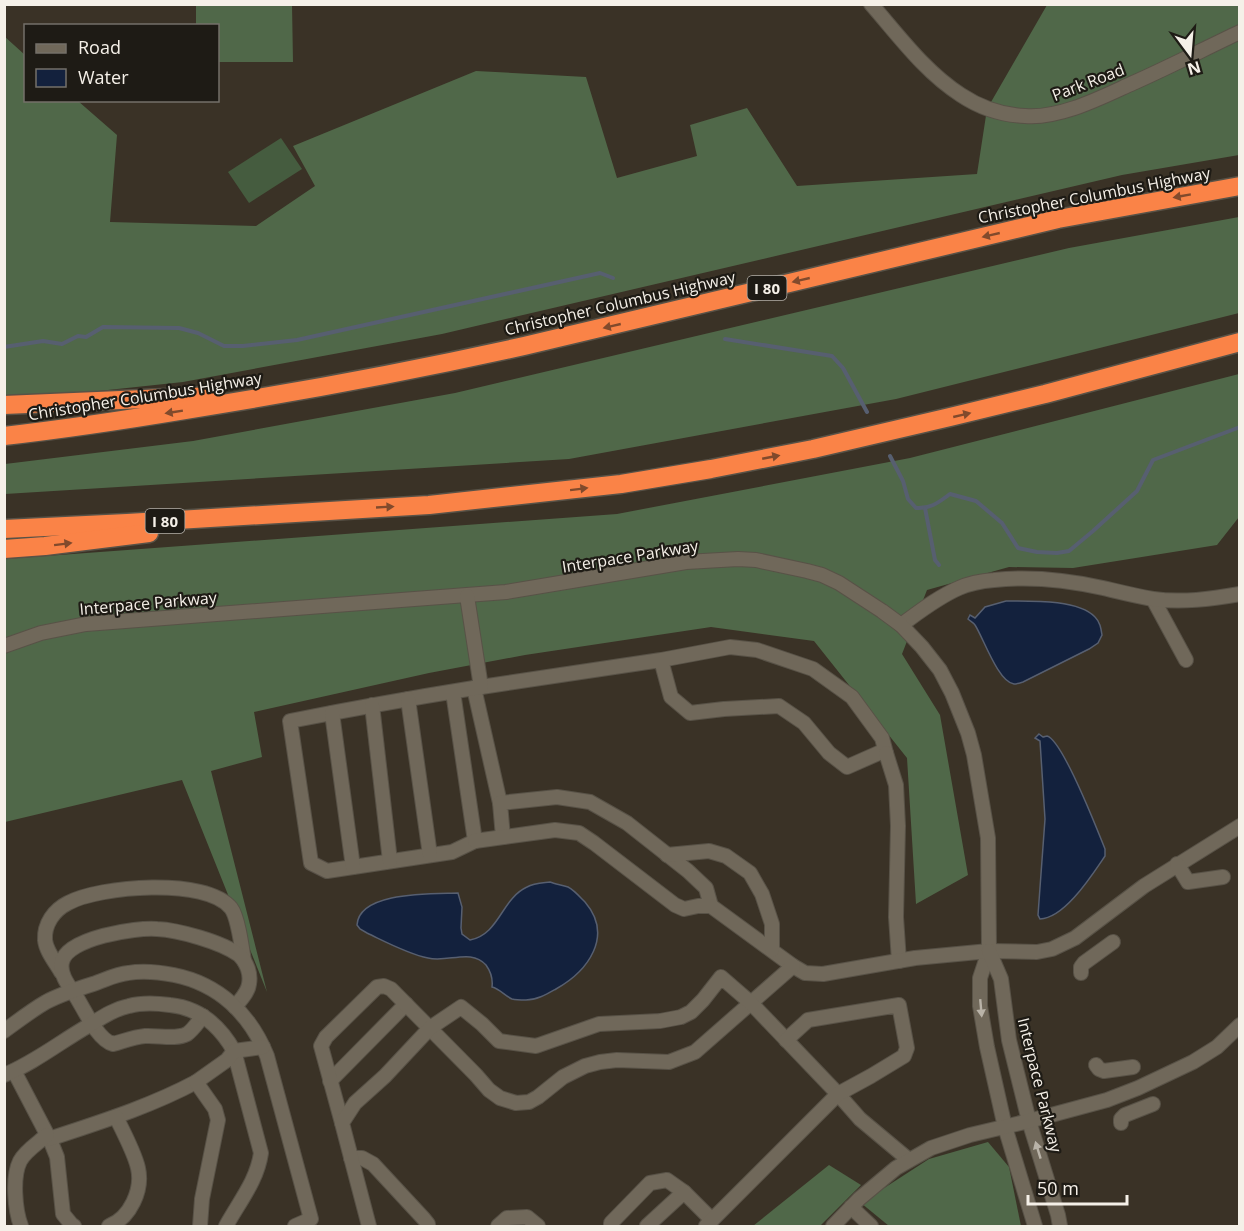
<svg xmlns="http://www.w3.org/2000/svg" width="1244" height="1231" viewBox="0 0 1244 1231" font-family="'Open Sans',sans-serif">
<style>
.green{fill:#455c3f}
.forest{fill:#506849}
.water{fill:#13213d;stroke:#575f70;stroke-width:1.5}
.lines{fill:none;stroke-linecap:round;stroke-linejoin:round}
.stream{stroke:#575f70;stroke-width:4}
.minor-casing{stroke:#585247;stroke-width:16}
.highway-casing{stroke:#585247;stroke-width:21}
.minor{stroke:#70685a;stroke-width:14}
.highway{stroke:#fa8347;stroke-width:18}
.oneway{fill:#814a2c}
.oneway2{fill:#b9b3a8}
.labels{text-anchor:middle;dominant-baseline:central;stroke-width:4.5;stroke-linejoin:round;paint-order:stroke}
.shield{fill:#1e1b15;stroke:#b4b0a9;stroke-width:1.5}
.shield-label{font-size:15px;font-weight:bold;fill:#f5f0e8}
.street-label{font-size:16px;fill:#f5f0e8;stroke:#1e1b15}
</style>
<rect width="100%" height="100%" fill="#3a3226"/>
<polygon class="green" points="281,138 302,169 249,203 228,172"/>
<g class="forest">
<polygon points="196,5 292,5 293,62 218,62 218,26 196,25"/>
<polygon points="1047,5 1239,5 1239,155 1122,175 442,334 183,382 5,401 4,36 25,55 26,100 78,101 117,135 110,222 256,226 315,186 293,146 476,71 586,77 617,178 697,156 690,125 747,108 797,186 977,174 987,109"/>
<polygon points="1239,217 1239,313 896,399 569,459 5,494 5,464 193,441 455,393 1069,248"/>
<polygon points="1239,374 1239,517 1217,545 1073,568 1009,567 927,590 902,654 940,715 968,875 916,904 907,758 814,641 711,627 525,655 429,673 254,712 262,757 211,771 267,992 182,780 5,822 5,559 617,514 910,458"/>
<polygon points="988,1142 1009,1167 1021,1226 889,1226 861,1203 929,1159"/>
<polygon points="829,1165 861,1185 820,1226 753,1226"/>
</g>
<g class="water">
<path d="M1006,601C1030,601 1078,599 1095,617C1100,622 1101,628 1102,635L1098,643L1089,649L1023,682C1020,683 1017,684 1014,684C998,682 983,637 975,625C974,623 970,621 968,619L970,615L975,618L985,607Z"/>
<path d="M1039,734L1043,737C1044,737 1046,736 1047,736C1063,740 1098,832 1105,849V856C1092,875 1065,918 1040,919L1038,915L1045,819L1040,741L1035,738Z"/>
<path d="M550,882C555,884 562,885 568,887C574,890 580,897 585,902C614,936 588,971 556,989C547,994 537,1000 526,1000C522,1000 516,1000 512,999C505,996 500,989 492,987C493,979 491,972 486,965C471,948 448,963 428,958C408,954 386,942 367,933L360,929L357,925C359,891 433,894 458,893L462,907L461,928L462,934L470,940C500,934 501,899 527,887C534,883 542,883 550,882Z"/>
</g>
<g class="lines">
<g class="stream">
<polyline points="725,339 832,356 843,368 867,412"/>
<polyline points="4,347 43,341 62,344 78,336 86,337 103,327 179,328 198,333 224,346 243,346 297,340 600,273 613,278"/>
<path d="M890,456L903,481L908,499L916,508C931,509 939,502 950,494L976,501L1002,523L1018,548L1037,552L1057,553L1069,551L1093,531L1137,491L1153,460L1240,427"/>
<polyline points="925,508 935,560 939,565"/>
</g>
<defs>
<g id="minor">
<path d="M871,4C899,36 925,72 961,95C979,107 1002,115 1025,116C1060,119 1102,97 1133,83C1169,67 1204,49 1240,32"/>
<polyline points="1153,599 1186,660"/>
<path d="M901,625C919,612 938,597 959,588C970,583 982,581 994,580C1031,576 1067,580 1103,588C1120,592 1136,596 1153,599C1182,603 1211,599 1240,594"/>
<polyline points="4,646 41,633 86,624 506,592 686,562 738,559 756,560 807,571 822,575 839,583 882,611 901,625 922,647 940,670 952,693 968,733 974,755 988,838 989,951 980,978 980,1006 987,1047 1005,1127 1035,1226"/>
<polyline points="481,687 661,660 671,697 690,713 724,709 779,706 804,723 829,753 847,767 881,752 886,753 882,738 852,697 813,669 757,650 730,647 661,660"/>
<polyline points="474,688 500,803"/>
<path d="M453,692L475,841L452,852L327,871L311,863L290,721C351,709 412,698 474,688L481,687L467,596"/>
<polyline points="408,699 430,855"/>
<polyline points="372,705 390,861"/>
<polyline points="332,713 353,867"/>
<polyline points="886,753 896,785 898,826 896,917 899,961"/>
<polyline points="503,837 500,803 557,797 590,802 627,823 688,871 706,888 711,906"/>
<polyline points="475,841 555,830 579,833 594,843 675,905 684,909 698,906 711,906 793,966 805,973 823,974 915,958 989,951 1037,952 1052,949 1075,938 1144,886 1240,826"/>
<polyline points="667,855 709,851 726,856 750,873 762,894 772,924 772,950"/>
<polyline points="1177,864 1188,882 1223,877"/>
<polyline points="989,951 1001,979 1009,1040 1029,1121 1058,1215 1060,1226"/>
<path d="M61,972C56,963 46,951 45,940C44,924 54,910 68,903C99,886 206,877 231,908C238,917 242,948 244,961"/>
<polyline points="1081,973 1081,967 1084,963 1113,942"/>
<path d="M203,1016C198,1022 193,1030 187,1034C175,1040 158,1035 145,1036C134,1037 124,1041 113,1044C98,1040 85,1011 77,998C70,987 59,975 62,962C67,938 136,927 157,929C178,930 222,942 239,955C247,962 251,974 249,984C248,993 240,1000 235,1007"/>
<path d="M4,1031C18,1021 32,1010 46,1002C61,994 77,989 93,984C105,980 116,974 128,973C144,970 159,972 174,975C219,984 250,1014 267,1056L311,1219L295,1226"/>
<polyline points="1096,1065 1099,1069 1104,1071 1133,1067"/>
<polyline points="14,1071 51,1142 57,1157 63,1214 72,1225 74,1226"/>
<path d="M4,1075C34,1063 60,1042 88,1026C101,1018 114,1009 129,1006C143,1002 156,1003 170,1005C199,1008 220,1026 234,1051L261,1153C257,1181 239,1202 226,1226"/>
<polyline points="330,1081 406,1004"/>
<polyline points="342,1123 321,1046 326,1037 377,987 384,986 391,989 476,1075 489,1090 500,1098 516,1103 529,1102 538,1097 563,1077 585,1066 600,1062 617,1060 669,1062 695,1052 793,966"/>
<polyline points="1121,1123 1121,1119 1125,1115 1153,1104"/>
<path d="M49,1139C100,1122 149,1107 196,1082"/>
<polyline points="351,1158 362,1158 373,1164 424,1219 428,1224 428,1226"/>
<polyline points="851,1207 871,1226"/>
<path d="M21,1226C15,1210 12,1177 20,1161C25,1151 38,1143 47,1135"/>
<path d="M109,1226C130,1218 143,1190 138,1168C135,1154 123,1131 116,1117"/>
<polyline points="200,1226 202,1199 218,1120 215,1109 196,1082 227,1060 234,1051 263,1047"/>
<polyline points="369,1226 342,1123 355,1103 385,1076 430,1028 461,1007 482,1024 499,1041 536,1046 599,1024 660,1021 681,1017 691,1012 703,1000 721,977 751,1003 838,1094 860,1119 909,1160"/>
<polyline points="498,1226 507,1218 527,1217 538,1226"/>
<polyline points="611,1226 611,1223 650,1183 667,1180 684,1192"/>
<polyline points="647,1226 684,1192 712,1220"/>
<polyline points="706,1226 838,1094 871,1076 904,1056 907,1048 899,1005 808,1020 786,1040"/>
<polyline points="833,1226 859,1199 896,1168 931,1148 970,1135 1029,1121 1107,1100 1138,1088 1193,1062 1217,1047 1240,1025"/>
</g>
<g id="highway">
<polyline points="4,405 214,396"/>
<path d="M4,436C65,429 125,420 185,410C299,392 412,371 524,346L1058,219L1240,186"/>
<polyline points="4,529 127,523 429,505 621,484 711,469 813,449 950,417 1045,394 1240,342"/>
<polyline points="4,549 45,546 149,533"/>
</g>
</defs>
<use href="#minor" class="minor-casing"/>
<use href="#highway" class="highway-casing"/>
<use href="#minor" class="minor"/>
<use href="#highway" class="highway"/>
</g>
<defs><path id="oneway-solid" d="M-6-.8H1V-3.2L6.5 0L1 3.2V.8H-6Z" transform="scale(1.5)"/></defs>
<g class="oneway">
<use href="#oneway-solid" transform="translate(1182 196) rotate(170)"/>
<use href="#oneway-solid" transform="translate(991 235) rotate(167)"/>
<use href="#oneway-solid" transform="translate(801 280) rotate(167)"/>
<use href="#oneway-solid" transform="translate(612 326) rotate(167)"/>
<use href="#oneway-solid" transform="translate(174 412) rotate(171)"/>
<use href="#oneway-solid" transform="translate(962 415) rotate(-13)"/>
<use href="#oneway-solid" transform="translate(771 457) rotate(-11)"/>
<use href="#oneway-solid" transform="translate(579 489) rotate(-7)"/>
<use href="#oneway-solid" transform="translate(385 507) rotate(-3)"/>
<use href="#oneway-solid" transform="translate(63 544) rotate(-7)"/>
</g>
<g class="oneway2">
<use href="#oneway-solid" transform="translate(981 1008) rotate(85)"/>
<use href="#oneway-solid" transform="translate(1038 1150) rotate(-107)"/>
</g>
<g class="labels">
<g class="shield">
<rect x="747.5" y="276" width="39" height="24" rx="4.5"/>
<rect x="145.5" y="509" width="39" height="24" rx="4.5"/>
</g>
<g class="shield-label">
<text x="767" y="288">I 80</text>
<text x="165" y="521">I 80</text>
</g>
<g class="street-label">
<text transform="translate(1088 82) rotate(-21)">Park Road</text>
<text transform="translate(1094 195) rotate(-11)">Christopher Columbus Highway</text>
<text transform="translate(620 303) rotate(-13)">Christopher Columbus Highway</text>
<text transform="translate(145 396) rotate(-9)">Christopher Columbus Highway</text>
<text transform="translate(630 556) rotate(-9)">Interpace Parkway</text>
<text transform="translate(148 603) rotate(-5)">Interpace Parkway</text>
<text transform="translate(1040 1085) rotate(76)">Interpace Parkway</text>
</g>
</g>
<rect width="1244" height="1231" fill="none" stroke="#f5f0e8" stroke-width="12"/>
<rect x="24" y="24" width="195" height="78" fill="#1e1b15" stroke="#747069" stroke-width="1.5"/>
<rect x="36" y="44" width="30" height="9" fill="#70685a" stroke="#747069" stroke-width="1.5"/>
<text x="78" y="54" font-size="18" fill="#f5f0e8">Road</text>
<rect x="36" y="69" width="30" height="18" fill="#13213d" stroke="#747069" stroke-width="1.5"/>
<text x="78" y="84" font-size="18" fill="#f5f0e8">Water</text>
<g transform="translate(1190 54) rotate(164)" stroke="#1e1b15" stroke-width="4.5" paint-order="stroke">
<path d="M0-4.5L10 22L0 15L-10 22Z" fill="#f5f0e8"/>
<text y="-9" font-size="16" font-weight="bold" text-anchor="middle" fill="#f5f0e8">N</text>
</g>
<path d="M1028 1195v9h99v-9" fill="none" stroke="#f5f0e8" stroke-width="3"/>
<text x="1037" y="1195" font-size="18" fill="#f5f0e8" stroke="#1e1b15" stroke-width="4.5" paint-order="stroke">50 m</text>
</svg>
